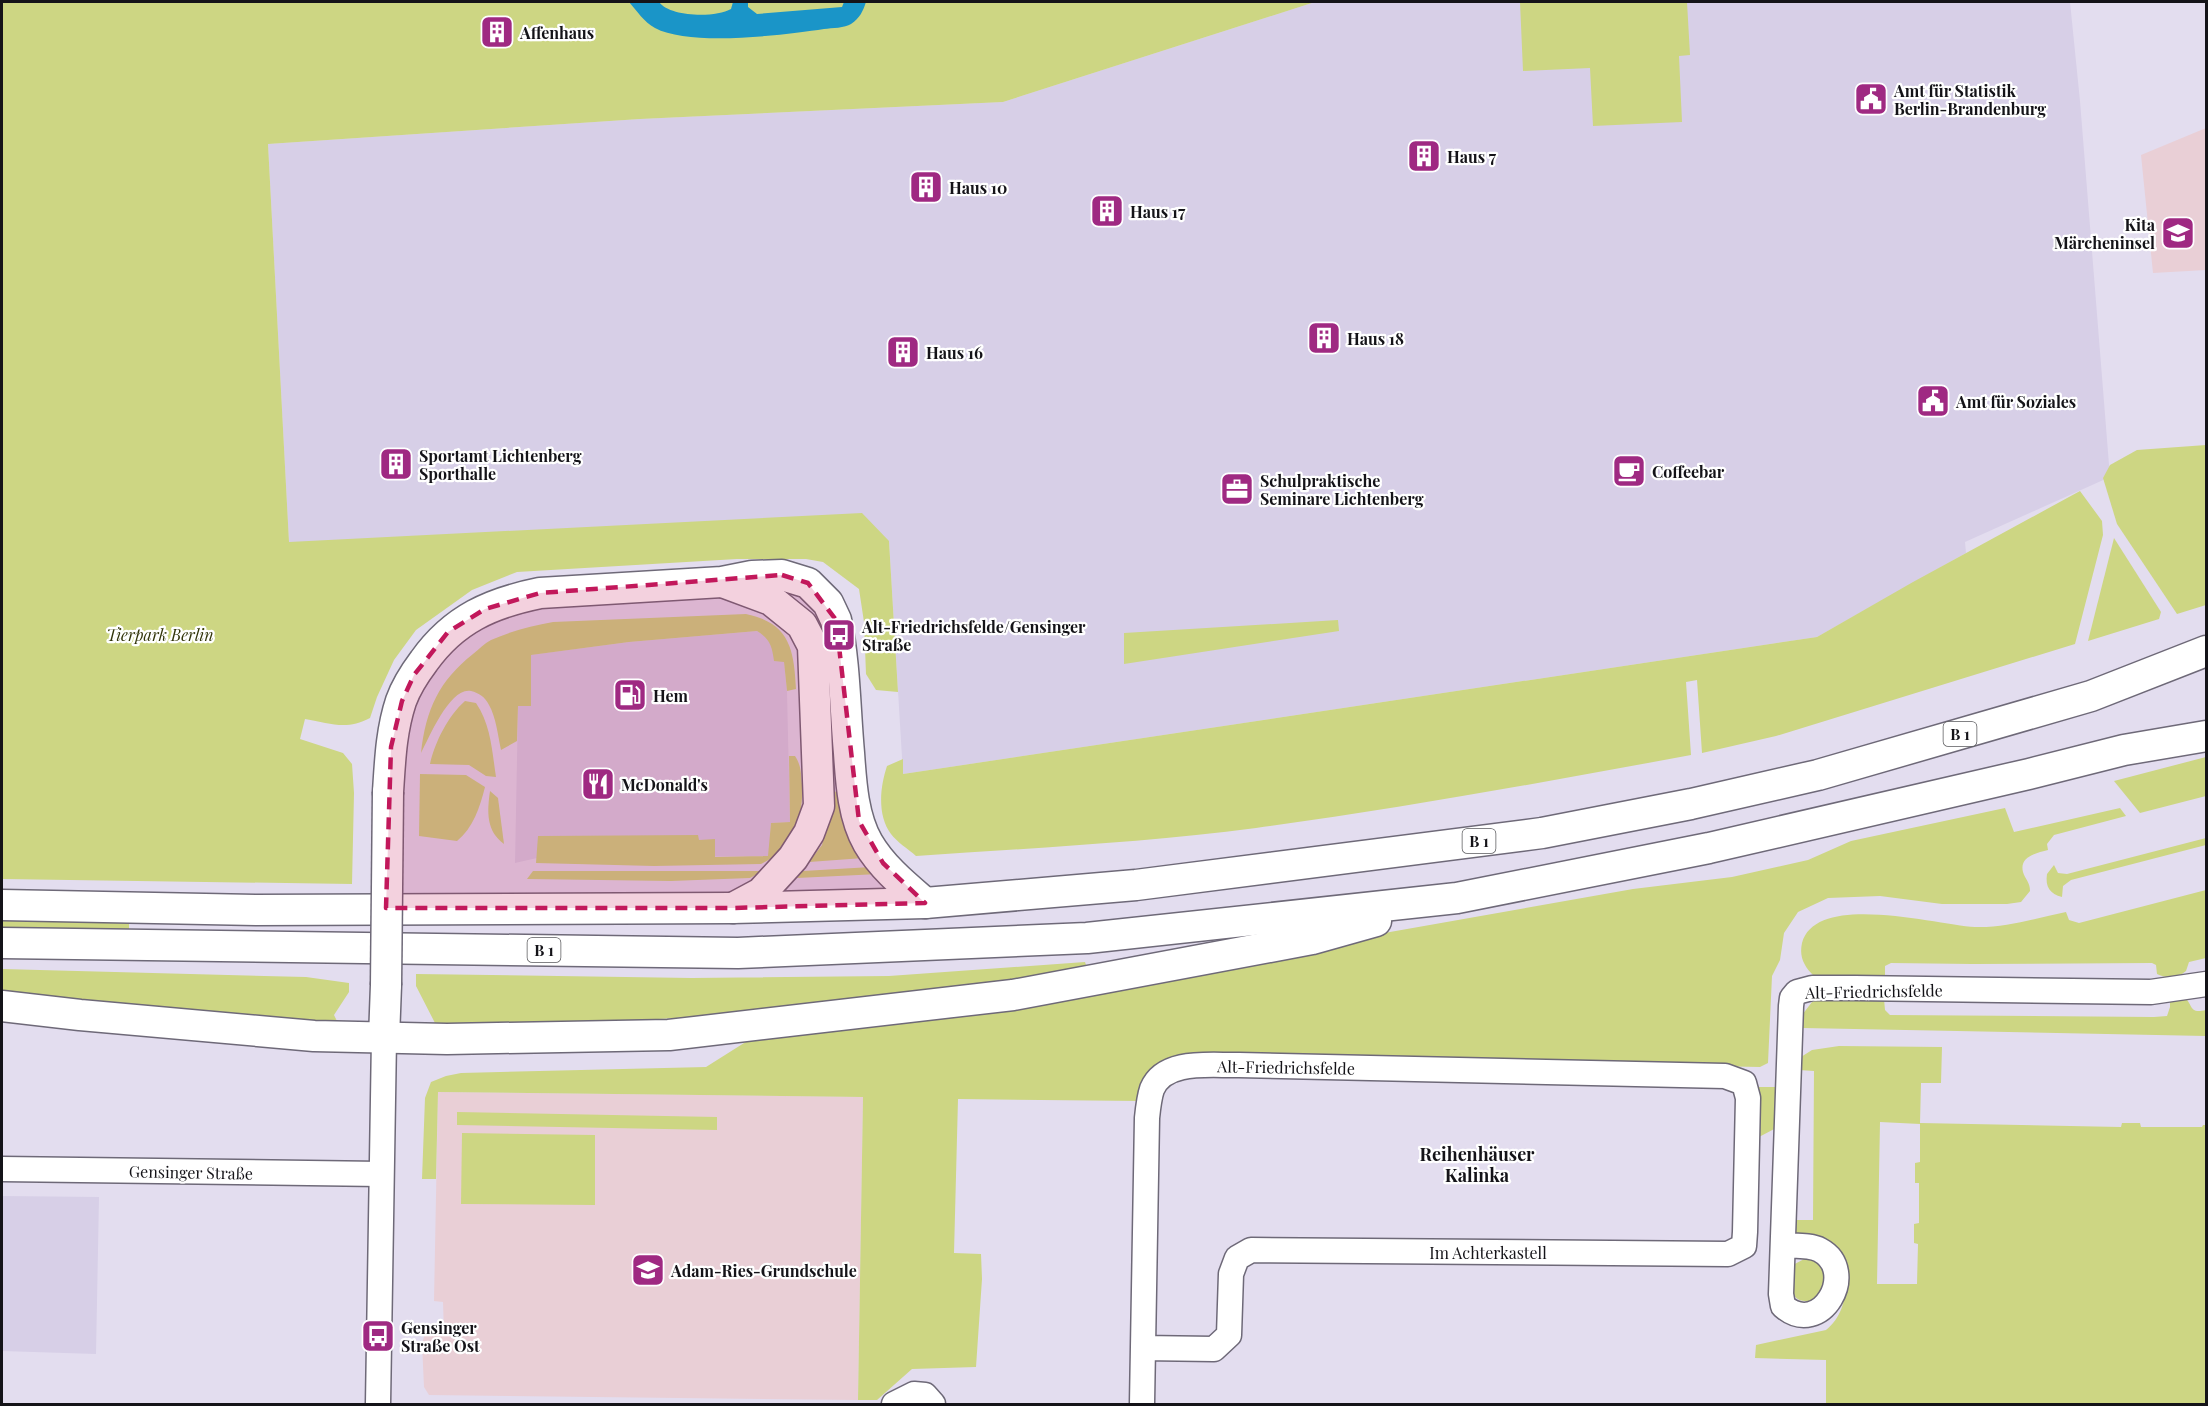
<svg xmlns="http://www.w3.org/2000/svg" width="2208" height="1406" viewBox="0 0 2208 1406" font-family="'Playfair Display',serif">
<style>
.built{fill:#d7cfe7}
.education{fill:#e9cfd6}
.green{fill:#cdd683;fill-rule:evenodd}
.water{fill:#1a95c8}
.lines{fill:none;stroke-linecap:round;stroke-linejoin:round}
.minor-casing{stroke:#6e6978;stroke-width:27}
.major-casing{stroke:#6e6978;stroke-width:33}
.minor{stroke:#fff;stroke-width:24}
.major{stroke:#fff;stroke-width:30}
.major-bridge-casing{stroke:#6e6978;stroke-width:33;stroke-linecap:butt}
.major-bridge{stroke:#fff;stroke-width:30}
.marked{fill:#c2185b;fill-opacity:0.2;stroke:#c2185b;stroke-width:4.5;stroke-dasharray:12 8;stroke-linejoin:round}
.labels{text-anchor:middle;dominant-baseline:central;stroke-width:4.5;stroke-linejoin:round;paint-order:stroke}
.shield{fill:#fff;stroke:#5a5a5d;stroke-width:1.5}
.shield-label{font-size:15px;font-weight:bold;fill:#141318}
.poi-label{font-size:16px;font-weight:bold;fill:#141318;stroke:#fff;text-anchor:start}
.park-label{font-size:16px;font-style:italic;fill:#313409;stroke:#fff}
.street-label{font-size:16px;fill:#141318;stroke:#fff}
.neighbourhood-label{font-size:18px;font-weight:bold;fill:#141318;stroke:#fff}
</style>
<rect width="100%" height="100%" fill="#e3ddef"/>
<g class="built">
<polygon points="1315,2 2070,2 2080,101 2110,477 1965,542 1966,553 1817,637 903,774 889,541 289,542 268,144 640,119 1003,102"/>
<polygon points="757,631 766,636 784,661 787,691 790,822 771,823 769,856 537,858 515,863 518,706 531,705 530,655 629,642"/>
<polygon points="2,1196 99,1197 96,1354 2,1351"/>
</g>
<g class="education">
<polygon points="2206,128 2206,270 2153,273 2141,155"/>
<polygon points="438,1092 863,1097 858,1400 429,1395 424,1387 422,1343 425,1334 444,1333 443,1302 434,1301"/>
</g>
<g class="green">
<path d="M2,2H1315L1003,102L640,119L268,144L289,542L862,513L889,541L898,692L876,690L866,674L864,622L859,589L823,562L806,559H737L517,572L472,590L416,630L394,660L377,697L370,718C346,731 330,723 305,719L300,739L343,753L352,764L354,793L352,884L2,879Z"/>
<polygon points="1520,2 1687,2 1690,55 1679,56 1682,122 1593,126 1590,68 1523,71"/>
<polygon points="2206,445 2206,605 2177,614 2117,524 2103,478 2110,465 2137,450"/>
<path d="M2080,491L2102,521L2103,535L2075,644L1776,736L1702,753L1697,680L1686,682L1691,755C1546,782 1402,808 1256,828C1143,843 1029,848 916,856C908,849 897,842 891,834C877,815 880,787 887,766L903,759V774L1817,637L1913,582Z"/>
<polygon points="2114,538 2161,612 2159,619 2088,641"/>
<path d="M746,614C790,623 794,650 796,689L787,691L784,662L774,661C772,646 770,639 757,631L629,642L531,655V706H518L517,741L501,750C498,736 496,717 489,705C485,697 479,693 471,691C450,687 430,736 421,753C426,709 439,681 473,654C479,649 485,643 491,640C511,631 532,626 553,622Z"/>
<polygon points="1338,620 1339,631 1124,664 1124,633"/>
<path d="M465,701L476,703C491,725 492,751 496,777L486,776L469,765L430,764C435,742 448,716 465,701Z"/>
<path d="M789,756H795C801,765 801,773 802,784C804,817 793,849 761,864L654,866L536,863L538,836L698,835L699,840L715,839V857L768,856L771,823L790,822Z"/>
<polygon points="2206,757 2206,796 2140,813 2114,781"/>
<path d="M420,774L466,775L485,787C480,807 473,828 457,841L419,836Z"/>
<path d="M490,791L498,798L504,844C486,831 487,812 490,791Z"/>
<polygon points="833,791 837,792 842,818 847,834 864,858 809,862 822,845"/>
<path d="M2005,808L2014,832L2120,808L2126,816L2054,835L2047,844L2048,850C2037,853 2019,856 2023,872C2025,879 2030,882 2030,891L2021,902L2007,904H1942L1880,896L1828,898L1798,912L1784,933L1780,960L1772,976L1768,1063L1760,1067L1181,1056L1159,1063L1147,1073L1141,1101L958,1099L954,1253L981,1254L982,1279L976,1367L912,1369L877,1400H858L863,1097L438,1092L436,1179H422L425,1098L431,1082L446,1076L461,1073L706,1067L752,1038L1134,984L1390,932L1633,889L1732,877L1808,860L1851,841Z"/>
<path d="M2206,838V845L2071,880L2063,886L2062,897C2050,894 2045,887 2047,874L2054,865L2058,873L2067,874Z"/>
<polygon points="871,867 879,874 797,878 803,871"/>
<polygon points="533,871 763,871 750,878 671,881 527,879"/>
<path d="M2206,890V958L2189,962L2186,971C2178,978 2166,979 2157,974L2156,965L2152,963L1972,964L1891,963L1885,966V977L1814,976C1804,966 1799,957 1802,943C1816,891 1937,925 1975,927C2006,928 2036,918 2066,912L2069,920L2079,923Z"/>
<polygon points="2,920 129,922 129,930 2,928"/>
<path d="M1085,962L1087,968C921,998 744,1017 576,1023C529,1025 482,1023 435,1023L416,986V974L692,978L889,976Z"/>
<polygon points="2,969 306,977 349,983 349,992 334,1015 337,1021 256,1019 2,994"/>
<path d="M2184,997C2194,1005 2188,1014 2206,1010V1036L1803,1028L1800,1027L1799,1019L1812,1002L1822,998L1884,999L1885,1010L1890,1015L2154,1017L2167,1016L2170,1007V1001Z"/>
<path d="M1839,1046L1942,1047L1941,1083H1921L1920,1123L2121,1127L2122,1123H2140L2141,1127H2202L2203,1125H2206V1404H1826V1360L1755,1358L1756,1345L1826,1330C1841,1318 1845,1302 1846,1283L1795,1235L1796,1220H1813L1814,1071L1799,1070L1801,1057L1812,1050ZM1880,1122L1920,1124V1162L1915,1163V1183H1919V1223L1914,1224V1243L1918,1244L1917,1284H1877Z"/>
<polygon points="1759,1087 1778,1087 1778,1127 1759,1137"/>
<polygon points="457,1112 717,1117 717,1130 457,1125"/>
<polygon points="462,1133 595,1135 595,1205 461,1204"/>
<path d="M1806,1258L1818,1259L1828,1284L1812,1301C1787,1304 1791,1284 1791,1266Z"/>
</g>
<path class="water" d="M629,2H659C670,17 715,18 731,9L733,2H748V7L757,14L842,7L844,2H866C863,11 860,18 851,24C845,28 832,28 824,29C784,35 690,47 655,28C644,22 637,11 629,2Z"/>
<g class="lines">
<defs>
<g id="minor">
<polyline points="2,1169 381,1174"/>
<path d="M1783,1245C1794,1246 1811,1245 1820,1250C1859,1271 1821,1339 1783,1306L1781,1294L1791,1006L1792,998L1797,992L1812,988H1855L2151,992L2206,984"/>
<polyline points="378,1404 384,1038"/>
<polyline points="894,1404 914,1394 925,1395 933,1404"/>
<path d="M1142,1404L1147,1118C1148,1108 1149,1098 1152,1089C1165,1058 1213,1066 1239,1065L1725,1076L1744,1083L1748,1098L1745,1232L1744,1246L1728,1254L1251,1250L1237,1258L1231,1274L1229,1335L1214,1349L1143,1348"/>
</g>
<g id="major">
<polyline points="725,583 771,600 802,625 813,646 819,806 809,833 793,858 761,893 733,908"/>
<path d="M388,792C390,762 391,731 401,701C406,687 415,673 424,661C454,619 491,603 540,593L722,582L752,576L782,575L808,583L828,603L836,620C845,663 845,709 849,753C851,782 853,817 868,843C882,867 904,885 925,903"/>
<polyline points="2,905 256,910 732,908 925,903 1136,885 1542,833 1691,804 1818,775 2091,696 2206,651"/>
<polyline points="2,943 738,953 1087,938 1457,898 1709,848 2029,774 2124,750 2206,736"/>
<polyline points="2,1006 80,1015 314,1036 447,1039 669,1035 1013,995 1312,939 1376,921"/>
<polyline points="384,1038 386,985"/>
</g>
</defs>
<use href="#minor" class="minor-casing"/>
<use href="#major" class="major-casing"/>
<use href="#minor" class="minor"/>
<use href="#major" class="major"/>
<defs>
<polyline id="major-bridge" points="386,985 388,792"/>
</defs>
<use href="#major-bridge" class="major-bridge-casing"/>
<use href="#major-bridge" class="major-bridge"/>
</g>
<path class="marked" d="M782,575L808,583L836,620L859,821L883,863L925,903L732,908H386L391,747L402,701L414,675L448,632L485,609L540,593Z"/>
<defs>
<symbol id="building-square" viewBox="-11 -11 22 22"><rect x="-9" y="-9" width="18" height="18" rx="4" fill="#9f2982" stroke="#fff"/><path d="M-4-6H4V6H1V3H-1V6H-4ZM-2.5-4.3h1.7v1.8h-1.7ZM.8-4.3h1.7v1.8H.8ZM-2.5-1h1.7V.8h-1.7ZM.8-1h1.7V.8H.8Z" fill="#fff"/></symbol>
<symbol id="civic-square" viewBox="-11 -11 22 22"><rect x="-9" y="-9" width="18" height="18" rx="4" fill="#9f2982" stroke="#fff"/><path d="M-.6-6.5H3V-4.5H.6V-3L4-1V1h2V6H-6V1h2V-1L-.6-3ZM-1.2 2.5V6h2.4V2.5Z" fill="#fff"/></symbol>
<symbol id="school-square" viewBox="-11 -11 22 22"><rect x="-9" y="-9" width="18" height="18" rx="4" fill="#9f2982" stroke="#fff"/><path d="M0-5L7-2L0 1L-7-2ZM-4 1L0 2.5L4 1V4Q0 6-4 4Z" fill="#fff"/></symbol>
<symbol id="cafe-square" viewBox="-11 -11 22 22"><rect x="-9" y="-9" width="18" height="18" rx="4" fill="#9f2982" stroke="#fff"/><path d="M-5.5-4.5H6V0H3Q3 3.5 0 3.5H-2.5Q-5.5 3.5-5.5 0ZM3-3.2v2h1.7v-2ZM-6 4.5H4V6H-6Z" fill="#fff"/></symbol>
<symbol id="office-square" viewBox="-11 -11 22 22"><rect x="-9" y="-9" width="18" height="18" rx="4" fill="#9f2982" stroke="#fff"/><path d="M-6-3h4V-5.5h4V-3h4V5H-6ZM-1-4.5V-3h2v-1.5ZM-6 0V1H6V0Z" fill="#fff"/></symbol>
<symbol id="bus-square" viewBox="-11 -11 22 22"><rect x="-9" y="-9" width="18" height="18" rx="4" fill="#9f2982" stroke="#fff"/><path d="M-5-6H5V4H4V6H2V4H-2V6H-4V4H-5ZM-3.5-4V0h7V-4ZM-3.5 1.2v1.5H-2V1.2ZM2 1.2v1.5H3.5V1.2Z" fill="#fff"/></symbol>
<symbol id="fuel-square" viewBox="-11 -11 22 22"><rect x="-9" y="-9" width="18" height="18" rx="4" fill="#9f2982" stroke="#fff"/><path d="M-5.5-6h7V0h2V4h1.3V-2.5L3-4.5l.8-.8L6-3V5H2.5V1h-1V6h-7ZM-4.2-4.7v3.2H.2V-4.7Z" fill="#fff"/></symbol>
<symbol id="restaurant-square" viewBox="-11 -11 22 22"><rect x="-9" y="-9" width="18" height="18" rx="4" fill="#9f2982" stroke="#fff"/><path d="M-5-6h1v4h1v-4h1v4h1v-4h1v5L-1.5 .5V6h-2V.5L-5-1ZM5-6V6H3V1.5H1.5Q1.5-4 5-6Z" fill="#fff"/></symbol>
</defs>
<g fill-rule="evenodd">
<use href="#building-square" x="478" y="13" width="38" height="38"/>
<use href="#civic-square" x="1852" y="80" width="38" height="38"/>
<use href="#building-square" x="1405" y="137" width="38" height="38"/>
<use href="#building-square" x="907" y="168" width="38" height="38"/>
<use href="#building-square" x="1088" y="192" width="38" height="38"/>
<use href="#school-square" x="2159" y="214" width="38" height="38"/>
<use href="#building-square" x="1305" y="319" width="38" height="38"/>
<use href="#building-square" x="884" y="333" width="38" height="38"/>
<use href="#civic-square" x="1914" y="382" width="38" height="38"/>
<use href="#building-square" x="377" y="445" width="38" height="38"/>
<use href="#cafe-square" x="1610" y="452" width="38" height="38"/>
<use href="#office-square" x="1218" y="470" width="38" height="38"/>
<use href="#bus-square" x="820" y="616" width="38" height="38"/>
<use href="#fuel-square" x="611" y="676" width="38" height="38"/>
<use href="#restaurant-square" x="579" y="765" width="38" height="38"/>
<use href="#school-square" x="629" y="1251" width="38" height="38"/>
<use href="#bus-square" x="359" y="1317" width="38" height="38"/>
</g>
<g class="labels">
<g class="shield">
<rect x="1943.5" y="722" width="33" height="24" rx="4.5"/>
<rect x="1462.5" y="829" width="33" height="24" rx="4.5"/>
<rect x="527.5" y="938" width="33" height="24" rx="4.5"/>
</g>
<g class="shield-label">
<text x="1960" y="734">B 1</text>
<text x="1479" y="841">B 1</text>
<text x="544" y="950">B 1</text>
</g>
<g class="poi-label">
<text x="520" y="32">Affenhaus</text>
<text x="1894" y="90">Amt für Statistik<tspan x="1894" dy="18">Berlin-Brandenburg</tspan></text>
<text x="1447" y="156">Haus 7</text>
<text x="949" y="187">Haus 10</text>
<text x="1130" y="211">Haus 17</text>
<text x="2155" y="224" text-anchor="end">Kita<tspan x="2155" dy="18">Märcheninsel</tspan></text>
<text x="1347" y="338">Haus 18</text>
<text x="926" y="352">Haus 16</text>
<text x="1956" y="401">Amt für Soziales</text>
<text x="419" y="455">Sportamt Lichtenberg<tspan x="419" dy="18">Sporthalle</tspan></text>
<text x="1652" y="471">Coffeebar</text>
<text x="1260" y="480">Schulpraktische<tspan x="1260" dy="18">Seminare Lichtenberg</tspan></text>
<text x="862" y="626">Alt-Friedrichsfelde/Gensinger<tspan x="862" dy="18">Straße</tspan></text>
<text x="653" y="695">Hem</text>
<text x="621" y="784">McDonald's</text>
<text x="671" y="1270">Adam-Ries-Grundschule</text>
<text x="401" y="1327">Gensinger<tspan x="401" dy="18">Straße Ost</tspan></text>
</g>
<g class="park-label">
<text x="160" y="634">Tierpark Berlin</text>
</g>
<g class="street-label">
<text transform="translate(1874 991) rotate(-1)">Alt-Friedrichsfelde</text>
<text transform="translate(1286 1067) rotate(1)">Alt-Friedrichsfelde</text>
<text transform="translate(191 1172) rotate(1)">Gensinger Straße</text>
<text x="1488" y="1252">Im Achterkastell</text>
</g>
<g class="neighbourhood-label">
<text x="1477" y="1154">Reihenhäuser<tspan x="1477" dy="21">Kalinka</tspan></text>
</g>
</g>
<rect width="2208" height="1406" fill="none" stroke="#141318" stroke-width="6"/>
</svg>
